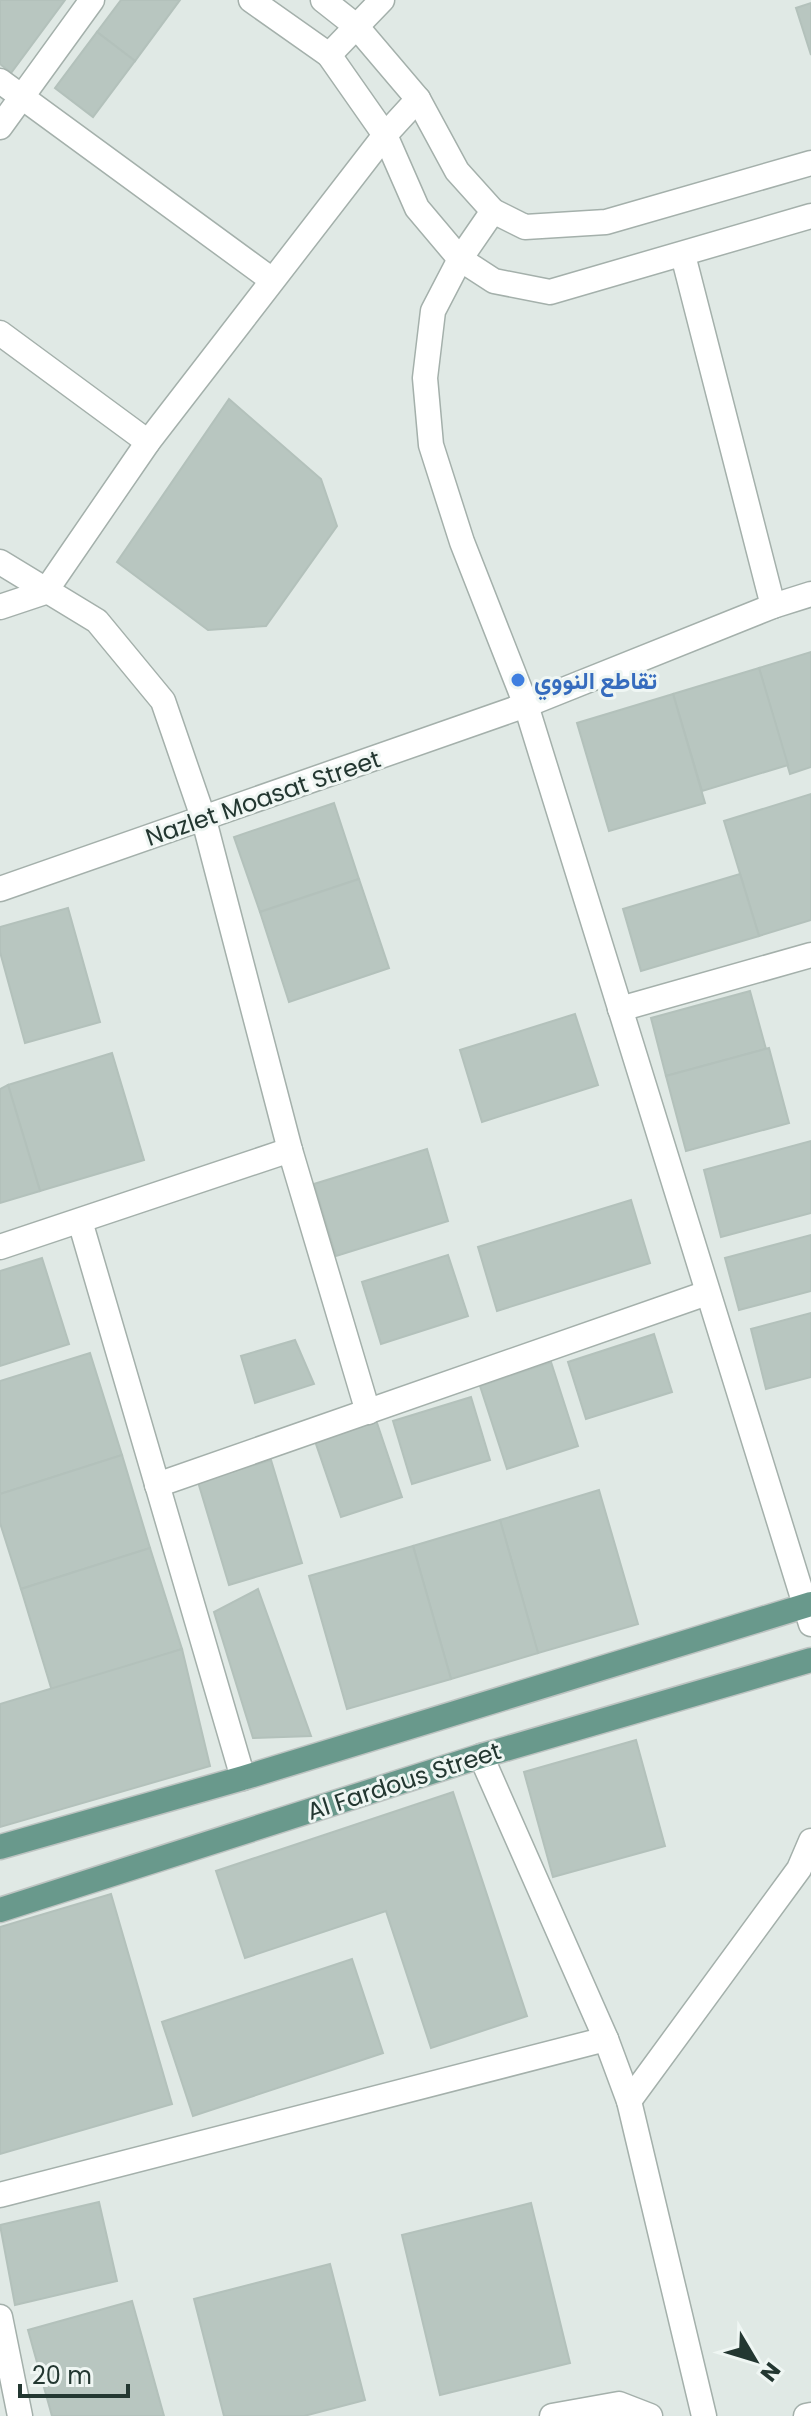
<svg xmlns="http://www.w3.org/2000/svg" width="811" height="2416" viewBox="0 0 811 2416" font-family="Poppins,Vazirmatn,sans-serif">
<style>
.building{fill:#b8c6c0;stroke:#b3c1bb;stroke-width:2}
.lines{fill:none;stroke-linecap:round;stroke-linejoin:round}
.minor-casing{stroke:#a4b0ab;stroke-width:27}
.major-casing{stroke:#bdc3c1;stroke-width:27}
.minor{stroke:#fff;stroke-width:24}
.major{stroke:#69998c;stroke-width:24}
.shop-dot{fill:#3f7fe0;stroke:#eff6f3;stroke-width:3}
.labels{text-anchor:middle;dominant-baseline:central;stroke-width:6;stroke-linejoin:round;paint-order:stroke}
.shop-label{font-size:24px;font-weight:bold;fill:#366cbe;stroke:#eff6f3;text-anchor:start}
.street-label{font-size:24px;fill:#233731;stroke:#eff6f3}
</style>
<rect width="100%" height="100%" fill="#e0e9e5"/>
<g class="building">
<polygon points="0,0 65,0 11,73 0,64"/>
<polygon points="121,0 180,0 135,61 97,32"/>
<polygon points="811,3 811,55 796,8"/>
<polygon points="97,32 135,61 93,117 55,88"/>
<polygon points="229,399 321,479 337,526 266,626 208,630 117,562"/>
<polygon points="811,652 811,767 790,774 759,668"/>
<polygon points="759,668 788,765 702,791 673,694"/>
<polygon points="673,694 705,803 609,831 577,723"/>
<polygon points="811,794 811,920 759,936 724,821"/>
<polygon points="334,803 359,879 260,912 234,837"/>
<polygon points="740,874 759,936 641,971 623,909"/>
<polygon points="359,879 389,968 289,1002 260,912"/>
<polygon points="68,908 100,1022 25,1043 0,952 0,927"/>
<polygon points="750,991 766,1049 666,1076 651,1018"/>
<polygon points="575,1014 598,1085 482,1122 460,1050"/>
<polygon points="769,1048 789,1123 686,1151 666,1076"/>
<polygon points="112,1053 144,1160 40,1191 8,1085"/>
<polygon points="8,1085 40,1191 0,1203 0,1089"/>
<polygon points="811,1141 811,1213 721,1237 704,1170"/>
<polygon points="427,1149 448,1221 336,1256 314,1184"/>
<polygon points="631,1200 650,1263 497,1311 478,1247"/>
<polygon points="811,1235 811,1291 739,1310 725,1258"/>
<polygon points="448,1255 468,1316 381,1344 362,1282"/>
<polygon points="42,1258 69,1344 0,1366 0,1271"/>
<polygon points="811,1313 811,1377 766,1389 751,1329"/>
<polygon points="654,1334 672,1392 586,1419 568,1362"/>
<polygon points="295,1340 314,1384 255,1403 241,1356"/>
<polygon points="90,1353 122,1455 0,1494 0,1381"/>
<polygon points="551,1362 578,1446 507,1469 480,1386"/>
<polygon points="471,1397 490,1460 412,1484 393,1421"/>
<polygon points="376,1420 402,1497 341,1517 315,1441"/>
<polygon points="122,1455 150,1548 21,1589 0,1523 0,1494"/>
<polygon points="271,1460 302,1563 229,1585 198,1482"/>
<polygon points="599,1490 638,1624 538,1653 500,1520"/>
<polygon points="500,1520 538,1653 451,1679 413,1546"/>
<polygon points="413,1546 451,1679 347,1709 309,1576"/>
<polygon points="150,1548 182,1649 52,1691 21,1589"/>
<polygon points="258,1589 311,1736 253,1738 214,1612"/>
<polygon points="182,1649 210,1766 0,1827 0,1704"/>
<polygon points="636,1740 665,1846 553,1877 524,1772"/>
<polygon points="453,1792 527,2016 431,2048 386,1911 245,1958 216,1871"/>
<polygon points="111,1894 172,2104 0,2154 0,1927"/>
<polygon points="352,1959 383,2053 193,2116 162,2022"/>
<polygon points="99,2202 117,2281 15,2305 0,2225"/>
<polygon points="531,2203 570,2363 440,2395 402,2235"/>
<polygon points="330,2264 365,2400 304,2416 224,2416 194,2299"/>
<polygon points="132,2301 164,2416 52,2416 28,2330"/>
</g>
<g class="lines">
<defs>
<g id="minor">
<polyline points="251,0 329,55 385,135 417,208 460,259 494,281 550,292 811,216"/>
<polyline points="323,0 356,26 418,99 457,171 493,211 525,227 606,222 811,163"/>
<polyline points="329,55 382,0"/>
<polyline points="0,81 272,280"/>
<polyline points="0,127 92,0"/>
<polyline points="493,211 460,259 433,311 425,378 431,445 462,542 526,705 811,1624"/>
<polyline points="683,255 773,606"/>
<polyline points="0,333 148,442"/>
<polyline points="0,562 97,621 163,701 204,820 290,1150 368,1412"/>
<polyline points="0,607 45,592 148,442 385,135 418,99"/>
<polyline points="0,889 526,705 773,606 811,594"/>
<polyline points="620,1009 811,955"/>
<polyline points="80,1221 243,1778"/>
<polyline points="0,1247 290,1150"/>
<polyline points="157,1485 707,1293"/>
<polyline points="481,1756 606,2039 629,2101 704,2416"/>
<polyline points="629,2101 799,1869 811,1841"/>
<polyline points="0,2195 606,2039"/>
<polyline points="0,2317 20,2416"/>
<polyline points="552,2416 619,2404 650,2416"/>
<polyline points="806,2416 811,2415"/>
</g>
<g id="major">
<polyline points="0,1847 243,1778 811,1604"/>
<polyline points="0,1910 481,1756 811,1660"/>
</g>
</defs>
<use href="#minor" class="minor-casing"/>
<use href="#major" class="major-casing"/>
<use href="#minor" class="minor"/>
<use href="#major" class="major"/>
</g>
<circle class="shop-dot" cx="518" cy="680" r="8"/>
<g class="labels">
<g class="shop-label">
<text x="534" y="680">تقاطع النووي</text>
</g>
<g class="street-label">
<text transform="translate(263 798) rotate(-19)">Nazlet Moasat Street</text>
<text transform="translate(404 1781) rotate(-18)">Al Fardous Street</text>
</g>
</g>
<g transform="translate(755 2360) rotate(128)" stroke="#eff6f3" stroke-width="6" paint-order="stroke">
<path d="M0-6L14 30L0 20L-14 30Z" fill="#233731"/>
<text y="-12" font-size="22" font-weight="bold" text-anchor="middle" fill="#233731">N</text>
</g>
<path d="M20 2384v12h108v-12" fill="none" stroke="#233731" stroke-width="4"/>
<text x="32" y="2384" font-size="24" fill="#233731" stroke="#eff6f3" stroke-width="6" paint-order="stroke">20 m</text>
</svg>
